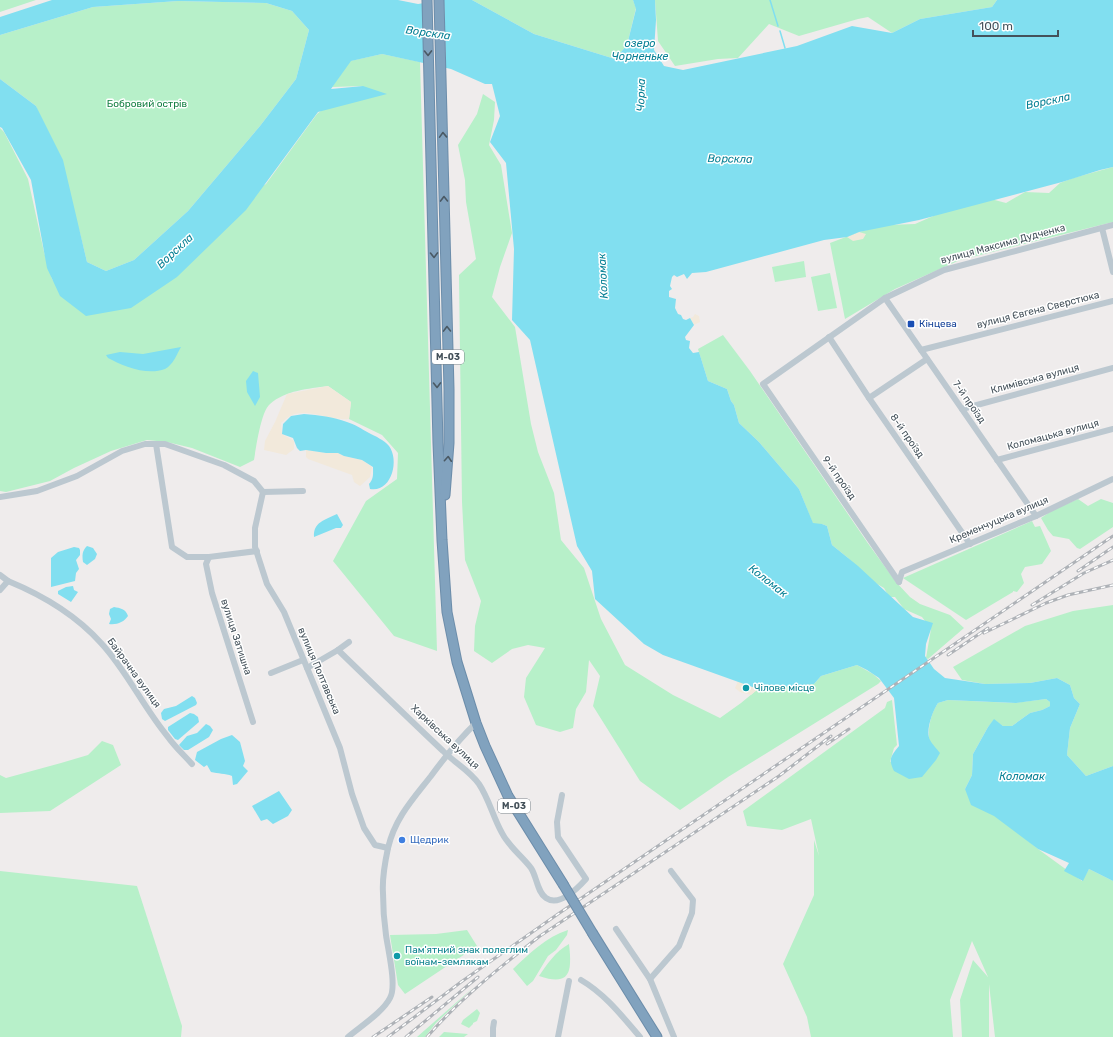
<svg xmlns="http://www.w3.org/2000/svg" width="1113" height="1037" viewBox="0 0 1113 1037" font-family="Rubik,sans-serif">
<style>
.green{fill:#b7f0c9}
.sand{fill:#f2e9db}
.water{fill:#81dff0}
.pier{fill:#efecec}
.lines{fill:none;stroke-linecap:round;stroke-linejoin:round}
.stream{stroke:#81dff0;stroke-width:1.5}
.highway-casing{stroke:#6c8daa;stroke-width:11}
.minor{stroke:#bcc8d0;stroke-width:6}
.highway{stroke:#81a2be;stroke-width:9}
.rail-casing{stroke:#aeb2b7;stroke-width:3}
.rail{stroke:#fff;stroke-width:1.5;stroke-dasharray:4.5;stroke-linecap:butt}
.highway-bridge-casing{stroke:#6c8daa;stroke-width:11;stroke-linecap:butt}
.highway-bridge{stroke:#81a2be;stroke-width:9}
.oneway{stroke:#4a5964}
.transit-dot{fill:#1a4fb4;stroke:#fff;stroke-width:1.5}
.culture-dot{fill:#0f9aa8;stroke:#fff;stroke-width:1.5}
.shop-dot{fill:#3f7fe0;stroke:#fff;stroke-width:1.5}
.labels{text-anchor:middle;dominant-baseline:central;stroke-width:3;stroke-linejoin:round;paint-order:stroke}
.shield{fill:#fff;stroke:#7c858c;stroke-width:1}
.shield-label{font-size:9px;font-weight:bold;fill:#44515a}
.park-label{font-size:10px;fill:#127e41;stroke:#fff}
.street-label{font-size:10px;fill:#44515a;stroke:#fff}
.transit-label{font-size:10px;fill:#164399;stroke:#fff;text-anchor:start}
.culture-label{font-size:10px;fill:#0d838f;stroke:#fff;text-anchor:start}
.shop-label{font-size:10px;fill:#366cbe;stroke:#fff;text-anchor:start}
.water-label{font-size:11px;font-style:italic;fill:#078095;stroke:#fff}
</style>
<rect width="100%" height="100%" fill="#efecec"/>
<g class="green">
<polygon points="0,0 36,0 0,12"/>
<polygon points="472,0 633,0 636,8 627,45 615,59 534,34"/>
<polygon points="655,0 997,0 992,7 920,19 892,33 868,17 858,19 799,36 769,24 738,58 718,59 675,66 658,41"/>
<polygon points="178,1 266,3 292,11 309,30 296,79 260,126 188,211 134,260 106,271 87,262 80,233 36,106 0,79 0,35 93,7"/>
<path d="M382,54L420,62L437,651L394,636L333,561L366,501L397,479L398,453L382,435L349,419L351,402L328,386C308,389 286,390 270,404C261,411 256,448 254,460L240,467L192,448L167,442L147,440L111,451L74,468L50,481L6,492L0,491V128L4,132L28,179L44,252L52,279L71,304L266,184L317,114L327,106L363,86L332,87L350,61Z"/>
<polygon points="483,94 495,102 494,120 489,145 501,165 512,233 500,267 492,297 515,327 531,424 538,452 554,493 561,540 584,568 601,619 625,665 673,695 720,718 741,703 758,689 814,684 821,676 857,665 873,674 881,681 878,684 728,777 680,810 640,781 593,706 600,676 589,660 586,692 576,709 573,728 560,732 536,725 524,697 526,678 545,648 528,645 512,649 492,663 474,651 475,626 481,601 465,560 462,502 459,275 476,259 466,202 465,180 458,145 477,114"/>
<polygon points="1113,167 1113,222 960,260 895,289 845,319 830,243 859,232 886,225 915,224 947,210 991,199 1006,203 1025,192 1049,193 1060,183 1073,178"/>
<polygon points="804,261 806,277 775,282 772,267"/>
<polygon points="830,273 837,308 818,311 811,277"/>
<polygon points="723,335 750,371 867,542 896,582 910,597 920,604 950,615 964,628 928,659 926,658 931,629 922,617 904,609 895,597 889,597 884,588 867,578 848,558 832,545 827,526 822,524 813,524 799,489 759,442 739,423 734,405 731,401 727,389 708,381 698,349"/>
<polygon points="1078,499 1088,506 1101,499 1113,503 1113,527 1080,549 1077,548 1069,539 1053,536 1048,530 1041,518 1053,510"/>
<polygon points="1032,521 1035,527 1040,526 1051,551 1042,564 1025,567 1021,574 1024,583 1017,592 1013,591 1013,592 966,620 903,578"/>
<polygon points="1113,605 1113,766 1086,776 1067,755 1070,728 1080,704 1074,698 1070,685 1057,678 1030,683 985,684 962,680 953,667 1025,626 1073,611"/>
<path d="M1046,699L1050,702V706L1042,710L1030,713L1012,726H1003L994,720L988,727L973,754L972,775L965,789L1038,849L1082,881L1089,869L1113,881V1037H995L989,984V1037H962L960,1000L973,960L988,977L972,941L950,1000L953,1037H811L807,1017L783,964L814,895V840L819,856L811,819L782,830L747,826L743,811L885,708L887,702L892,700L897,745L894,748L890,762L929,739C928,727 931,713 938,703L948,700L1014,703Z"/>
<polygon points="102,741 113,745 121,765 50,811 0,813 0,775 6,778 61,763 88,755"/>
<polygon points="0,871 137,886 182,1026 181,1037 0,1037"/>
<polygon points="467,930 477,946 405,994 398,985 390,935 436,934"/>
<path d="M568,930L567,935L556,950L548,956L533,981L527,986L513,969C530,953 546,937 568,930Z"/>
<path d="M569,944C572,971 571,987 539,976C547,964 556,951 569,944Z"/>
<polygon points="474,987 436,1023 425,1037 417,1037"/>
<polygon points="477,1009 480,1013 477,1021 473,1023 473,1024 469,1028 461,1024 463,1020"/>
<polygon points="444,1032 468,1034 464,1037 439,1037"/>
</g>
<g class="sand">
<polygon points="859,232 866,234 863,239 853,241 847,237"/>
<polygon points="695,314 699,316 700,322 694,325 690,318 693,317"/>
<path d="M328,386L351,402L349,419C330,421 313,410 295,414C290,415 285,420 281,423L282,434L294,441V449L286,455L264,450L265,441L275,422L287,394Z"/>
<polygon points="306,450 326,453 338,453 344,456 362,460 372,467 370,477 360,486 354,482 352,475 308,459 306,457"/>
<polygon points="738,681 758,689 751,695 740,692 735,688"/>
</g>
<g class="water">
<path d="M52,0H398L418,4L444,0H472L534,34L615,59L627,45L636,9L633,0H655L656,20L654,50L664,66L683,70L797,46L852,26L892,33L920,19L992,7L997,0H1113V167L1100,170L1062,182L919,220L859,232L847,237L824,240L706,272L692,273L687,279L684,274L677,277L674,275L672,277L670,286L672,289L669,291V297L676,299L675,308L678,314L681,315L683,319L686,320L690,318L694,325L685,337L686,340L690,341L689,348L693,353L699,352L708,381L727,389L731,401L734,405L739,423L759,442L799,489L813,523L822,524L827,526L832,545L858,566L913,617L933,623L926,644L925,656L934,669L945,678L985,684L1030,683L1057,678L1070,685L1074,698L1080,704L1070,728L1067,755L1086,776L1113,766V881L1089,869L1083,881L1064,871L1069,863L1038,849L994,816L971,805L965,789L972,775L973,754L988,727L994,719L1003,726H1012L1030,713L1042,710L1050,706V702L1046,699L1016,703L948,700L938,703C933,710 925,731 930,740C932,744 937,749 940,753L936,760L922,777L909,779L894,771C888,759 891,756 899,746L894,698L879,678L867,670L857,665L821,676L814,684L758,689L663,655L644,644L595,599L592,571L577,546L530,340L512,320L514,249L506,163L490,142L500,116L492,84H485L451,69L382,54L351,61L331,89L363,86L387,94L318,112L246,210L177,277L131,308L86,316L60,296L47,268L31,180L2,128L0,127V79L36,106L63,160L87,262L106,271L134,260L188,211L260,126L296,79L309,30L292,11L266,3L178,1L93,7L0,35V17Z"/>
<path d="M181,347C177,354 173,365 165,369C147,376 123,366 108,358L106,355L120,352L143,354Z"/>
<polygon points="253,371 258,373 260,397 255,406 247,392 246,381"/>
<path d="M304,414C319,415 333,417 347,422C354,424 362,429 369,433C375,436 384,440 389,446C400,461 391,493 370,489L369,484C374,479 373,473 373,467L362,460L344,456L338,453H326L306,450L300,451L297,448L293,438L282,434L283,424L291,416Z"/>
<path d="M337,514L343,525L341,528H336L314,537C313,522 325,520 337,514Z"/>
<path d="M87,546L93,548L97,554L95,559L87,565L83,562C82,555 82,551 87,546Z"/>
<polygon points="74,547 79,548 80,550 80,555 76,560 79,569 76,573 75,581 51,587 51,558 58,552"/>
<polygon points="73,586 74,590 78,592 71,602 58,594 58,591 66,587"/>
<path d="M114,607C120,608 126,609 128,616C124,622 117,625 109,624L111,619L109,614L110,609Z"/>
<polygon points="192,696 195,698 197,703 196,705 165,721 162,719 161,713 164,709 176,706"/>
<polygon points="190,713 194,714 198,717 199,722 178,740 175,739 168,730 168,727"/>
<polygon points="206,724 210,726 213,730 209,737 188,750 184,750 179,745 187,736 197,733"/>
<path d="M232,735L240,742L245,761L243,766L248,771L237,784L233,785L232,776C225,773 218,774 211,772L207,765L204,767L195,760L197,752L221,739Z"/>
<polygon points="279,791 292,810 288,816 273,824 267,819 261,821 252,806"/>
</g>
<polygon class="pier" points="431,0 444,0 446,70 424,64 422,1"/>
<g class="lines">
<g class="stream">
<polyline points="770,0 778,26"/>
<polyline points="780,31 785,48"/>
</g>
<defs>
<g id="highway">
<polyline points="427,0 438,443 442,540 447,612 457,662 476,723 485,746 508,796 563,884"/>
<polyline points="439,0 449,389 449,443 445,495"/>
<polyline points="593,934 657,1037"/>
</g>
</defs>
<use href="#highway" class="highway-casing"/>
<g class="minor">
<polyline points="1102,228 1113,272"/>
<polyline points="885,298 1036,516"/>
<polyline points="829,337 869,398 970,544"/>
<polyline points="921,350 1113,301"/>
<polyline points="869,398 927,359"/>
<polyline points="962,409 1113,368"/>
<polyline points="156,444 172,547 187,557 209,557 257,551"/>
<polyline points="997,460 1113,429"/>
<polyline points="263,492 255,528 255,547 267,584 284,612 340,748 352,794 364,828 375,845 388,848"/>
<polyline points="263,492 303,491"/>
<polyline points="0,497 37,491 77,476 122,451 145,444 165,444 224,465 254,481 263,492"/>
<polyline points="209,557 206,564 212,593 253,722"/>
<polyline points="0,575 8,581 0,590"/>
<path d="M8,581C42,595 76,615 101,643C127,671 143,707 168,737C175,747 184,755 192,764"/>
<polyline points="899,582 763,384 885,298 944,270 1113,225"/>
<polyline points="899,582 902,572 1036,516 1113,479"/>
<polyline points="338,650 349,642"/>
<path d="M307,668L338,650C373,684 408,718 443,751C455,763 469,770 479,784C489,799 493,817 502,833C509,847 522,856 531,868C537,877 537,892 546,898C559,907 577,889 586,879L558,837L557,822L562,795"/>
<polyline points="271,673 303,660"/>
<polyline points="616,929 650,979 674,1037"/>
<polyline points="650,979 679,946 692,913 693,900 671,871"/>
<path d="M581,980C605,994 622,1016 640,1037"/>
<path d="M348,1037C361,1026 383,1012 390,998C397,986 388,950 386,935C384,921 383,907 383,893C382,879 385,862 388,848C395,818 413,799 431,776C445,757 459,739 476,723"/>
<polyline points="493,1037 493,1028 494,1022"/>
<polyline points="558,1037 569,981"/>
</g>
<use href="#highway" class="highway"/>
<defs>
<g id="rail">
<polyline points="1078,571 1113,547"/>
<polyline points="1032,605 1084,573 1113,560"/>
<polyline points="984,633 1046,603 1068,595 1113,585"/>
<polyline points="948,655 988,628"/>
<polyline points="827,744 849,729"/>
<polyline points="373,1037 432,997"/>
<polyline points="388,1037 461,982 558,914 1113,536"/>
<polyline points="406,1037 478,977"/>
<path d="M427,1037C460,999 500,967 540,936L779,776L831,736"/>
</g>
</defs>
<use href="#rail" class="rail-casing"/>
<use href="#rail" class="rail"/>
<defs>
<polyline id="highway-bridge" points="563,884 593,934"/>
</defs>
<use href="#highway-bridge" class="highway-bridge-casing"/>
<use href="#highway-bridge" class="highway-bridge"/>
</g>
<defs><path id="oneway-chevron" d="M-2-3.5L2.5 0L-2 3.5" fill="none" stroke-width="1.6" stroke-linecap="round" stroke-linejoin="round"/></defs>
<g class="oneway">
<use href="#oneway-chevron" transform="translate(428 53) rotate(89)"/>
<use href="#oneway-chevron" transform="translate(443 135) rotate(-92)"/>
<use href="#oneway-chevron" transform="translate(444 199) rotate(-91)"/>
<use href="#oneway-chevron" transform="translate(434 255) rotate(89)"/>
<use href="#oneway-chevron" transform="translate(447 329) rotate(-91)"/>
<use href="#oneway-chevron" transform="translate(437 385) rotate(89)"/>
<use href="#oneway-chevron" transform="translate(448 459) rotate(-86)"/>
</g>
<rect class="transit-dot" x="907" y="320" width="8" height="8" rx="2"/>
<g class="culture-dot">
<circle cx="746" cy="688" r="4"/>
<circle cx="397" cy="956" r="4"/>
</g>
<circle class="shop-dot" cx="402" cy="840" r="4"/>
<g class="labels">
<g class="shield">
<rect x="432" y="350" width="32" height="14" rx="3"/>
<rect x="498" y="799" width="32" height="14" rx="3"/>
</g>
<g class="shield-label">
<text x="448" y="357">М-03</text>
<text x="514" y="806">М-03</text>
</g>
<g class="park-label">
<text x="147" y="104">Бобровий острів</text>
</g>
<g class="street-label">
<text transform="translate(1003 244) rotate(-15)">вулиця Максима Дудченка</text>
<text transform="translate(1038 310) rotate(-14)">вулиця Євгена Сверстюка</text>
<text transform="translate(1035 379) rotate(-15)">Климівська вулиця</text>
<text transform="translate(969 402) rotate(55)">7-й проїзд</text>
<text transform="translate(1053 435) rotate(-15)">Коломацька вулиця</text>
<text transform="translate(907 436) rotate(55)">8-й проїзд</text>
<text transform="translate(839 478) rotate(55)">9-й проїзд</text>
<text transform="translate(999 520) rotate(-23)">Кременчуцька вулиця</text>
<text transform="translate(236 637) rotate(72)">вулиця Затишна</text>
<text transform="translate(319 671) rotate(67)">вулиця Полтавська</text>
<text transform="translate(134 673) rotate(54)">Байрачна вулиця</text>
<text transform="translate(445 737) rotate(43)">Харківська вулиця</text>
</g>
<g class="transit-label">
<text x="919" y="324">Кінцева</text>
</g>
<g class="culture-label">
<text x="754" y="688">Чілове місце</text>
<text x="405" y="950">Пам'ятний знак полеглим<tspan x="405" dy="12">воїнам-землякам</tspan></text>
</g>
<g class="shop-label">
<text x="410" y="840">Щедрик</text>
</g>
<g class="water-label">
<text transform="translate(428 33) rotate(8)">Ворскла</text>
<text x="640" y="43">озеро<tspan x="640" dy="13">Чорненьке</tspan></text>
<text transform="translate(641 95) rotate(-88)">Чорна</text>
<text transform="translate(1048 101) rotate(-12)">Ворскла</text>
<text transform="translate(730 159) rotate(1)">Ворскла</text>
<text transform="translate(175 251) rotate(-43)">Ворскла</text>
<text transform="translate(603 276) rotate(-93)">Коломак</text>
<text transform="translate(768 581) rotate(38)">Коломак</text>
<text x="1022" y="776">Коломак</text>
</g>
</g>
<path d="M973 30v6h85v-6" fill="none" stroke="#44515a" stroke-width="2"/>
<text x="979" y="30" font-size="12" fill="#44515a" stroke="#ffffff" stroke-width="3" paint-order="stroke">100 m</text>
</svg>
